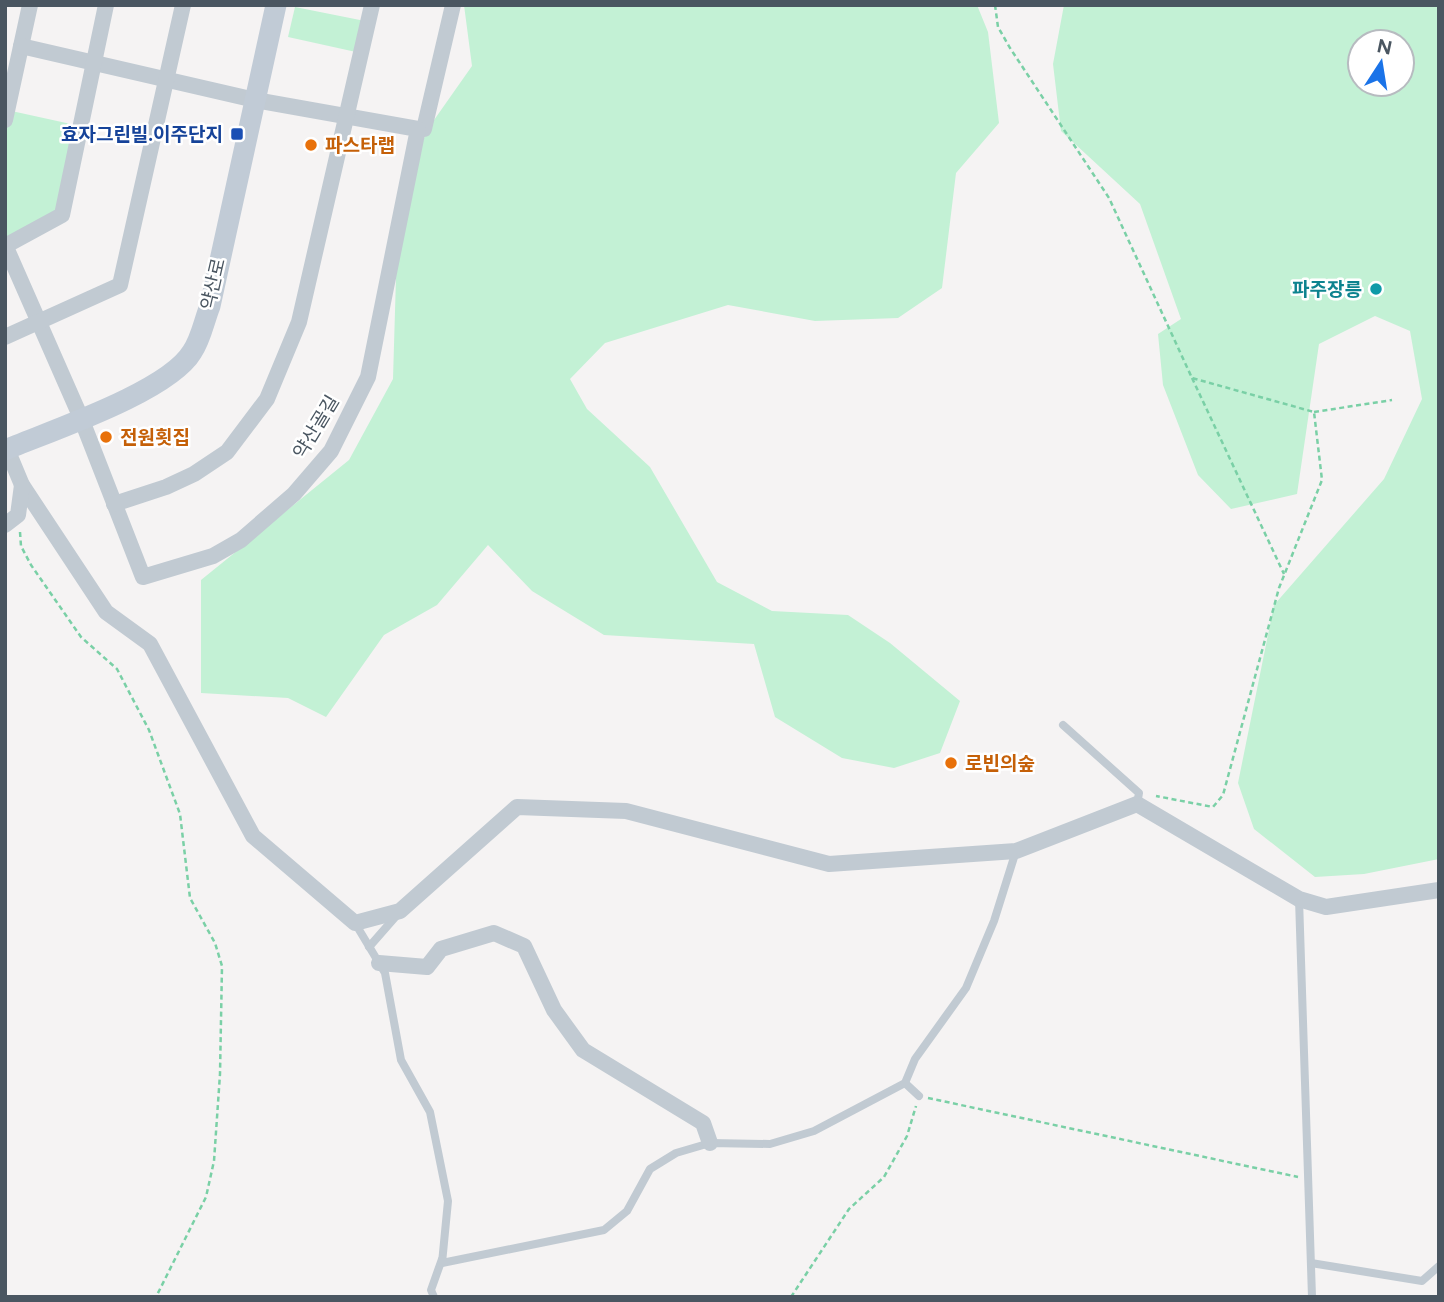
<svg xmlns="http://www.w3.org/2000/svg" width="1444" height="1302" viewBox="0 0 1444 1302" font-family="Figtree,'Noto Sans KR',sans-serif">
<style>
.green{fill:#c3f1d5;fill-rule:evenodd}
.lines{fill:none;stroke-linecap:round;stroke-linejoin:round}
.path{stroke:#7ad0a6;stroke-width:2.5;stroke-dasharray:5 3.5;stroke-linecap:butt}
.lane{stroke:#c1cad2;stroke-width:8}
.street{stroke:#c1cad2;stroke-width:16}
.secondary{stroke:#c1cbd6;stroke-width:21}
.transit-dot{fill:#1a4fb4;stroke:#fff;stroke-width:2.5}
.food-dot{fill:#e8710a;stroke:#fff;stroke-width:2.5}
.culture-dot{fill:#0f9aa8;stroke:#fff;stroke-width:2.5}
.labels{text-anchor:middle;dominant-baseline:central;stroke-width:5;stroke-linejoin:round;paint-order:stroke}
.transit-label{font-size:19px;font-weight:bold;fill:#164399;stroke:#fff;text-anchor:end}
.food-label{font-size:19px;font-weight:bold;fill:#c56008;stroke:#fff;text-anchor:start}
.street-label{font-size:19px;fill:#4a5661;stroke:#fff}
.culture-label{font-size:19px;font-weight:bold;fill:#0d838f;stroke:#fff;text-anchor:end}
</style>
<rect width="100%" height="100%" fill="#f5f3f3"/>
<g class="green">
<polygon points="464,5 977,5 988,32 999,123 956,173 942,288 898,318 815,321 728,305 605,343 570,379 587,409 650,467 717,582 772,611 848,615 890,643 960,701 940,753 894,768 842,758 775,717 754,644 604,635 532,591 488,545 437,605 384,635 326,717 288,698 201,693 201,580 349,460 393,379 398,210 427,130 472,66"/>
<path d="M1064,5H1439V859L1364,874L1315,877L1254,829L1238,783L1274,605L1384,479L1422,399L1410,331L1375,316L1319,344L1297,494L1231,509L1198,475L1163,385L1158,334L1181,319L1140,204L1061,131L1053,64ZM1360,42H1402V84H1360Z"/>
<polygon points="295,7 365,21 356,52 288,37"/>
<polygon points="7,110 80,126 62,215 5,246"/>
</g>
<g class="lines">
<g class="path">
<polyline points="995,5 998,27 1010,48 1109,198 1192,378 1314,412 1322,480 1279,588 1223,795 1213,807 1156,796"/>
<polyline points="1192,378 1284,574"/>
<polyline points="1314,412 1392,400"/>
<polyline points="20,532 21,546 31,565 81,637 117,669 149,730 180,814 190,898 215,943 222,966 220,1074 214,1161 206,1197 156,1297"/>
<polyline points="928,1098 1298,1177"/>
<polyline points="791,1297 849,1209 884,1177 907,1136 916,1106"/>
</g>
<g class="lane">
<polyline points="1063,725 1139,793 1137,804"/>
<polyline points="1299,899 1312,1297"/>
<polyline points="355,923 385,973 401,1060 430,1112 448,1201 442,1263 604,1230 627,1211 650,1169 676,1153 710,1143 770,1144 814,1131 905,1083 915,1059 966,988 994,921 1016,851"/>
<polyline points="369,947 397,915"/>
<polyline points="905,1083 919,1096"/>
<polyline points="1311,1263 1422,1281 1439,1266"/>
<polyline points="434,1297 431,1290 442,1259"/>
</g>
<g class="street">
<polyline points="5,120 30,5"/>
<polyline points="418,129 424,129 453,5"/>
<polyline points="5,245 81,418 143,577 213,556 241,540 294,494 331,451 368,377 418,129 255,100 21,46"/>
<polyline points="5,246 62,215 106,5"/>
<polyline points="5,337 120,285 183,5"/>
<polyline points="7,449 22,485 106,612 150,644 253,836 355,923 400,911 517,807 626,811 829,864 1016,851 1137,804 1299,899 1326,907 1439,890"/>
<polyline points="114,504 166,487 194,474 227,452 267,399 299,322 372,5"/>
<polyline points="5,525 18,515 22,485"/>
<polyline points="379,963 427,967 441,949 494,933 524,946 554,1010 583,1050 703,1123 710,1143"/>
</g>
<path class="secondary" d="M5,450C50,431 168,392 192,352C201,339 204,321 210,306L276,5"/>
</g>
<rect class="transit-dot" x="230" y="127" width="14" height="14" rx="3.5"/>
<g class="food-dot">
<circle cx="311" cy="145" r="7"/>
<circle cx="106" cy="437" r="7"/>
<circle cx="951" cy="763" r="7"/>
</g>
<circle class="culture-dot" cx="1376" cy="289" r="7"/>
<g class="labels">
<g class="transit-label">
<text x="223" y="134">효자그린빌.이주단지</text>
</g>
<g class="food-label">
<text x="325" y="145">파스타랩</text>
<text x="120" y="437">전원횟집</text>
<text x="965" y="763">로빈의숲</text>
</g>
<g class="street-label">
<text transform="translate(213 284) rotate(-77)">약산로</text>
<text transform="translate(316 427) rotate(-59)">약산골길</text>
</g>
<g class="culture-label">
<text x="1362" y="289">파주장릉</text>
</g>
</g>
<rect width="1444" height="1302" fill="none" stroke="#4a5661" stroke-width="14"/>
<g transform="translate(1381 63) rotate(12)"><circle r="33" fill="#ffffff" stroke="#b7bbc0" stroke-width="2"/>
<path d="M0-5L12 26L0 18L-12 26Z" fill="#1a73e8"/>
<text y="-10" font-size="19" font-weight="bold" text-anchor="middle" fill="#4a5661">N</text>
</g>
</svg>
